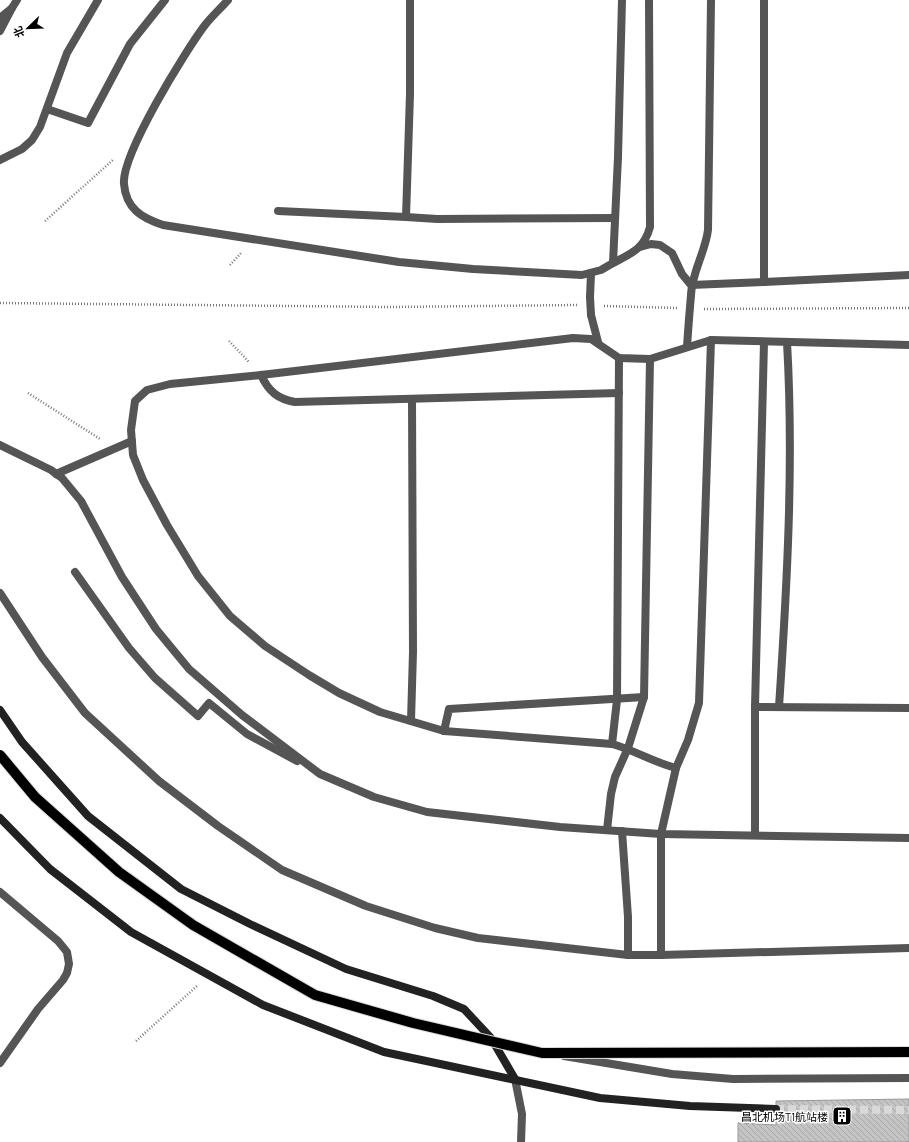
<svg xmlns="http://www.w3.org/2000/svg" width="909" height="1142" viewBox="0 0 909 1142" font-family="Barlow,'Noto Sans SC',sans-serif">
<style>
.building{fill:url(#building-back-hatch);stroke:#999}
.lines{fill:none;stroke-linecap:round;stroke-linejoin:round}
.secondary-tunnel{stroke:#d9d9d9;stroke-width:8;stroke-dasharray:8 4;stroke-linecap:butt}
.path{stroke:#777;stroke-width:2.5;stroke-dasharray:1 2;stroke-linecap:butt}
.lane{stroke:#555;stroke-width:8}
.secondary{stroke:#222;stroke-width:8}
.primary-bridge-casing{stroke:#dbdbdb;stroke-width:12;stroke-linecap:butt}
.lane-bridge{stroke:#555;stroke-width:8}
.primary-bridge{stroke:#000;stroke-width:10}
.labels{text-anchor:middle;dominant-baseline:central;stroke-width:3;stroke-linejoin:round;paint-order:stroke}
.poi-label{font-size:11px;fill:#000;stroke:#fff;text-anchor:end}
</style>
<defs>
<pattern id="building-back-hatch" width="6" height="6" patternUnits="userSpaceOnUse"><rect width="6" height="6" fill="#c4c4c4"/><path d="M-1 5l2 2M0 0l6 6M5-1l2 2" fill="none" stroke="#a7a7a7"/></pattern>
</defs>
<rect width="100%" height="100%" fill="#fff"/>
<polygon class="building" points="909,1099 909,1142 738,1142 738,1123 776,1125 776,1101"/>
<g class="lines">
<polyline class="secondary-tunnel" points="776,1109 909,1110"/>
<g class="path">
<polyline points="45,221 114,159"/>
<polyline points="230,265 242,252"/>
<polyline points="0,303 390,307 577,305"/>
<polyline points="604,306 677,308"/>
<polyline points="704,309 909,308"/>
<polyline points="229,341 249,362"/>
<polyline points="28,393 100,439"/>
<polyline points="136,1041 198,985"/>
</g>
<g class="lane">
<path d="M228,0C221,8 212,16 205,25C186,50 121,155 124,184C126,209 142,218 163,225L399,262L473,269L582,275L601,270L613,263L618,157L622,0"/>
<polyline points="410,0 410,94 406,217 437,219 615,218"/>
<polyline points="764,0 764,282 909,275"/>
<polyline points="0,18 12,8 17,0"/>
<polyline points="0,31 12,8"/>
<polyline points="47,109 88,123 130,44 165,0"/>
<polyline points="0,160 22,149 32,140 40,127 67,53 98,0"/>
<polyline points="278,211 406,217"/>
<polyline points="640,247 651,244 660,245 672,253 682,274 691,285 764,282"/>
<path d="M613,263C632,253 644,249 650,227L649,0"/>
<path d="M691,295C692,272 705,253 708,230L711,0"/>
<polyline points="590,297 591,273"/>
<polyline points="591,315 598,342"/>
<polyline points="711,340 909,345"/>
<polyline points="687,346 689,319"/>
<path d="M650,359L619,358L591,339L573,338L261,375L170,384L147,390L135,401L131,430L133,455L143,480L167,525L198,576L230,616L265,646L309,675L339,693L380,712L444,731L612,744C634,750 653,762 676,768"/>
<path d="M261,375C269,392 278,399 295,402L619,393"/>
<polyline points="0,445 51,470 62,478 81,501 122,577 156,629 189,669 242,715 320,774 374,797 427,812 560,827 661,834 909,838"/>
<polyline points="56,474 132,441"/>
<polyline points="75,572 129,648 155,678 198,716 209,703 247,734 297,761"/>
<polyline points="0,593 42,657 85,713 159,781 218,826 282,870 366,906 435,928 478,938 628,955 661,955 909,948"/>
<polyline points="755,707 909,708"/>
<path d="M779,707C787,586 794,464 787,342"/>
<polyline points="411,721 413,652 412,399"/>
<polyline points="444,731 449,709 644,697"/>
<polyline points="612,744 617,700 619,358"/>
<polyline points="607,830 611,794 615,777 628,748 644,697 650,359 711,340 699,703 688,740 676,768 661,834 661,955"/>
<polyline points="622,831 628,917 628,955"/>
<polyline points="755,834 755,707 764,342"/>
<polyline points="0,892 58,941 67,952 69,964 67,973 63,980 38,1009 0,1063"/>
<polyline points="564,1056 672,1074 733,1079 909,1078"/>
<polyline points="515,1079 522,1114 521,1142"/>
</g>
<g class="secondary">
<polyline points="0,710 22,742 88,816 181,889 250,924 346,969 433,996 464,1009 491,1038 515,1079"/>
<polyline points="0,818 50,869 131,932 263,1005 384,1052 600,1098 690,1106 776,1109"/>
</g>
<defs>
<polyline id="primary-bridge" points="0,755 35,797 119,872 193,925 315,995 413,1023 542,1053 909,1052"/>
</defs>
<use href="#primary-bridge" class="primary-bridge-casing"/>
<g class="lane-bridge">
<polyline points="590,297 591,315"/>
<polyline points="689,319 691,295"/>
</g>
<use href="#primary-bridge" class="primary-bridge"/>
</g>
<defs>
<symbol id="building-square" viewBox="-11 -11 22 22"><rect x="-9" y="-9" width="18" height="18" rx="4" fill="#000" stroke="#fff"/><path d="M-4-6H4V6H1V3H-1V6H-4ZM-2.5-4.3h1.7v1.8h-1.7ZM.8-4.3h1.7v1.8H.8ZM-2.5-1h1.7V.8h-1.7ZM.8-1h1.7V.8H.8Z" fill="#fff"/></symbol>
</defs>
<g fill-rule="evenodd">
<use href="#building-square" x="831" y="1105" width="22" height="22"/>
</g>
<g class="labels">
<g class="poi-label">
<text x="828" y="1116">昌北机场T1航站楼</text>
</g>
</g>
<g transform="translate(28 28) rotate(247)" stroke="#ffffff" stroke-width="3" paint-order="stroke">
<path d="M0-3L7 15L0 10L-7 15Z" fill="#000000"/>
<text y="-6" font-size="11" font-weight="bold" text-anchor="middle" fill="#000000">北</text>
</g>
</svg>
